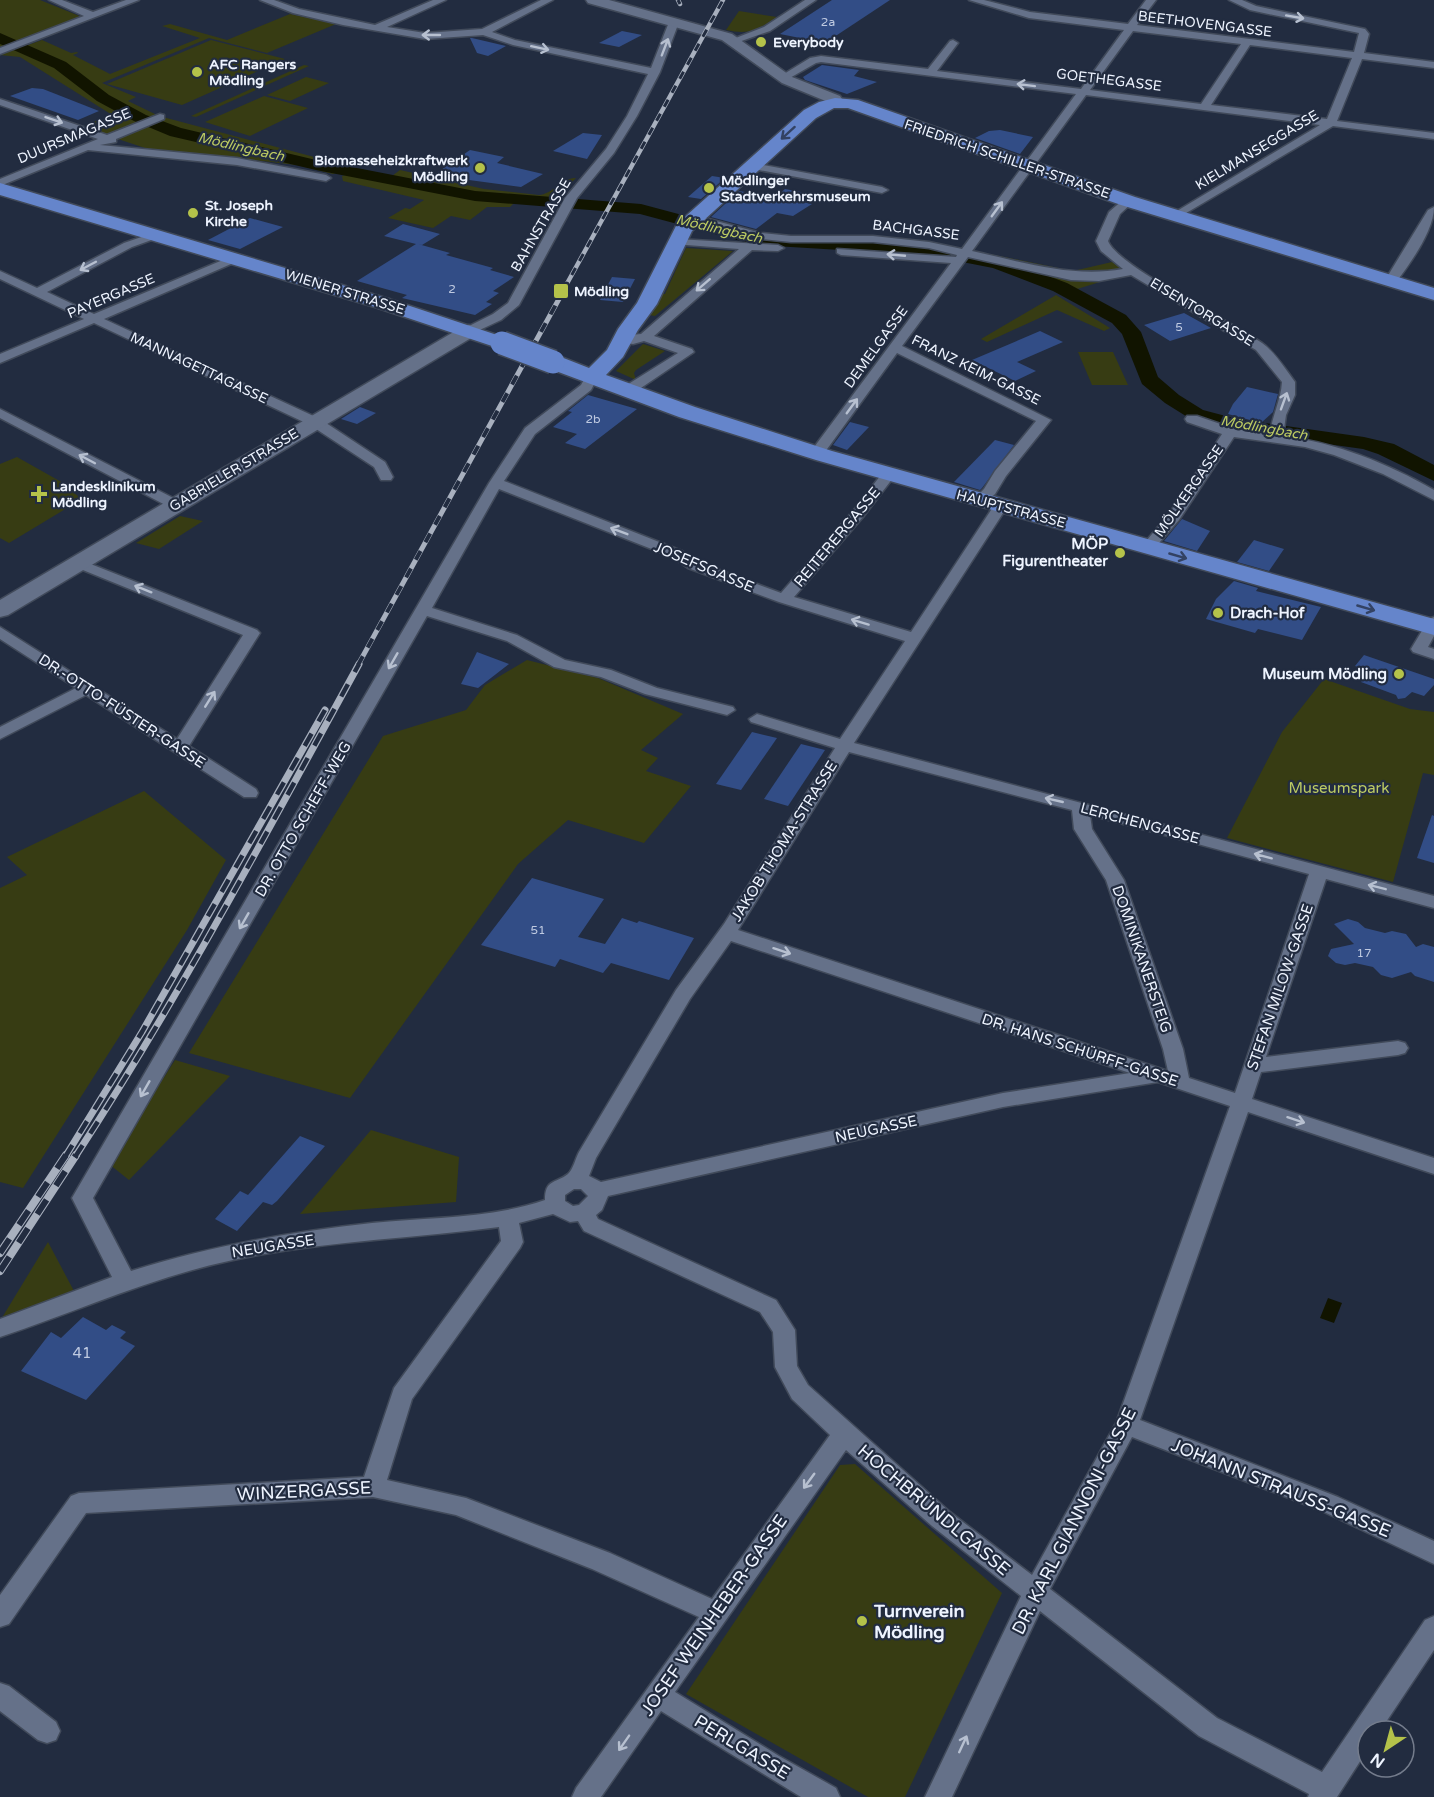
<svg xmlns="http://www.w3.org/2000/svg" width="1434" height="1797" viewBox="0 0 1434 1797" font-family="'Varela Round',sans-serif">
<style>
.green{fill:#373c13}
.water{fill:#111400}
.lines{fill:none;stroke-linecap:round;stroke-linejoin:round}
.river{fill:#111400;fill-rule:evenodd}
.building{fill:#324d86}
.street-casing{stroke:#414a5a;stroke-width:3}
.secondary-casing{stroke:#414a5a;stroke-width:3}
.primary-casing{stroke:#414a5a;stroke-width:3}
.street{fill:#657189;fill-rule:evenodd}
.secondary{fill:#657189;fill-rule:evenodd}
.primary{fill:#6585cb;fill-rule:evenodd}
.rail-far3-casing{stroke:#a8b0be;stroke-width:4.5}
.rail-far2-casing{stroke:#a8b0be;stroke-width:5}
.rail-far1-casing{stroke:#a8b0be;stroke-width:7}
.rail-casing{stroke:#a8b0be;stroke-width:8}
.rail-far3{stroke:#222c40;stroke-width:3;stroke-dasharray:8;stroke-linecap:butt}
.rail-far2{stroke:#222c40;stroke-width:4;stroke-dasharray:10;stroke-linecap:butt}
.rail-far1{stroke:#222c40;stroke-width:4.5;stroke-dasharray:14;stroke-linecap:butt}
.rail{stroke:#222c40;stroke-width:6;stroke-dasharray:17;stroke-linecap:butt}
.primary-bridge-casing{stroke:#414a5a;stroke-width:26;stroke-linecap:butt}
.primary-bridge{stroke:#6585cb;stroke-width:23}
.oneway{stroke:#b7c0d0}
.oneway2{stroke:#334263}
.poi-dot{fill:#b4c24a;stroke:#222c40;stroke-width:2}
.labels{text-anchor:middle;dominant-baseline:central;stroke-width:4.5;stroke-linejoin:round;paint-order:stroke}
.number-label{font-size:12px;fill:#bfcae1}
.far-street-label{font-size:14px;fill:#eef4ff;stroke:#222c40}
.far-poi-label{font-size:14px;font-weight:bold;fill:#eef4ff;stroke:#222c40;text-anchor:start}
.far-water-label{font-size:14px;font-style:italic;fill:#bdcb62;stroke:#222c40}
.street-label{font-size:15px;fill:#eef4ff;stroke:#222c40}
.poi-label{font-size:15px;font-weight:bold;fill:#eef4ff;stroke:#222c40;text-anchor:end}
.park-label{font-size:15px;fill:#bdcb63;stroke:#222c40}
.near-number-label{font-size:15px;fill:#bfcae1}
.near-street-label{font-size:18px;fill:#eef4ff;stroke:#222c40}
.near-poi-label{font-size:18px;font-weight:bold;fill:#eef4ff;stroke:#222c40;text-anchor:start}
</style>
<rect width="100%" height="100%" fill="#222c40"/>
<g class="green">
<polygon points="0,0 40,0 82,17 0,48"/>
<path d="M739,11L777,17C757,30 750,35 726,30Z"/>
<polygon points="290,14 336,24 267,53 209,38 102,83 136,97 128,101 159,116 352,167 333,174 297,165 218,156 160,153 97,132 100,130 85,125 101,119 108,122 117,118 20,57 0,55 42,40 71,53 77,52 78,53 73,55 110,74 200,38 162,26 170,24 227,40"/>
<polygon points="211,40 285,59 182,105 107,84"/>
<polygon points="304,65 309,66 196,117 191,116"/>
<polygon points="306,77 329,83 290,101 267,95"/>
<polygon points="264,96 308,108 250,136 205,122"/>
<path d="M362,170L392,176L400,170L484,189L539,195C553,194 563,177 576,178L567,187L558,204L515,202L510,207H487L470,220L451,216L433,228L388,218L405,208L410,209L424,200L343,181L342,176Z"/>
<polygon points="686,248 733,251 655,316 649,315 661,294 665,294"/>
<polygon points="975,251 1073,271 1112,262 1129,273 1061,294 1022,277 971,261"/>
<polygon points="1056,295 1110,328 1104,331 1057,310 987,342 981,339"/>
<polygon points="643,344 665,351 636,370 634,373 636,380 616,371"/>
<polygon points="1078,352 1113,352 1128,385 1092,385"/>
<polygon points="17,457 72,488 70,490 82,499 9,543 0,538 0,464"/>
<polygon points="180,516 203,521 159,549 136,543"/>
<polygon points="527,660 598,678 683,714 641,750 658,758 646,771 691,786 644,843 568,820 518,864 350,1098 189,1053 383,736 466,710 485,685"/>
<polygon points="1324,679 1410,709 1434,712 1434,775 1423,773 1393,882 1227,838 1282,732"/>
<polygon points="144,791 226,860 187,930 23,1188 0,1182 0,888 27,875 7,857"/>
<polygon points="175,1060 230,1076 129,1180 109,1164"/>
<polygon points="371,1130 459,1157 456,1202 300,1214"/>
<polygon points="48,1242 75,1293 0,1321"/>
<polygon points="855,1464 1002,1593 905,1797 868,1797 686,1694 840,1465"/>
</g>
<polygon class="water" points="1328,1298 1342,1303 1334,1323 1320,1318"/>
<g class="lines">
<polygon class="river" points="0,33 66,62 109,95 146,115 181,128 316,160 475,191 641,204 757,235 890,241 952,248 1005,260 1067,283 1126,315 1141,332 1158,377 1179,395 1203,410 1237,419 1364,437 1394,444 1434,465 1434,481 1378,454 1363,449 1235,431 1189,418 1165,403 1142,384 1122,334 1112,323 1053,291 993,268 952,260 890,253 756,245 640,214 475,201 316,170 170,136 134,121 97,101 54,68 0,44"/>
</g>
<g class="building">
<polygon points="832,0 890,0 825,43 780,34"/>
<polygon points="622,31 642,35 619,47 599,43"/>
<polygon points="470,38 472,38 506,46 488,56 477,53"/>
<polygon points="822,65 859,70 854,76 877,82 847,94 805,80 803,77"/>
<polygon points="32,88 43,89 99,111 78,120 10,96"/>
<polygon points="1000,130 1033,137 1020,154 975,138 989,131"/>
<polygon points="583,133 602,135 587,159 553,151"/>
<polygon points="470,150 504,157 497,163 543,174 521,187 469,180 438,172"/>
<polygon points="712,176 725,178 701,199 688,197"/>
<polygon points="785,189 806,193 797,201 812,204 793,216 777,213 756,229 711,217 739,191 776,197"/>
<polygon points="250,218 283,227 240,249 208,240"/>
<polygon points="403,224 440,234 422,245 418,244 450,253 446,255 493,268 490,270 514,277 493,291 499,293 486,302 492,304 475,315 402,298 407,295 357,281 416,244 384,236"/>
<polygon points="612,277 635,279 623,302 600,300"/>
<polygon points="1184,313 1211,328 1170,341 1144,325"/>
<polygon points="1040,331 1063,342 1017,362 1036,371 1015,381 972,360"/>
<polygon points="1247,387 1278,394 1273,412 1261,423 1228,414 1233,404"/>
<polygon points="588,395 637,409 585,449 565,443 577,434 553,427 572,412 568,411"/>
<polygon points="360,407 376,413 357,424 341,419"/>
<polygon points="850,422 869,427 847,450 833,445"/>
<polygon points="995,440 1014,445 982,488 980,490 954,482"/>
<polygon points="1182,519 1210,531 1197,551 1164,541"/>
<polygon points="1254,540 1284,549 1269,571 1237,562"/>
<polygon points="1234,581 1258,588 1256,591 1321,607 1302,640 1258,629 1255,633 1206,619 1216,599"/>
<polygon points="477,652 509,664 478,688 461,684"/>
<polygon points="1364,655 1434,679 1434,685 1424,696 1412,692 1405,698 1398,699 1396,695 1361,682 1370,671 1355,666"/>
<polygon points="752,732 777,738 741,790 716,784"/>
<polygon points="801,744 825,750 788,806 764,799"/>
<polygon points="1432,815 1434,816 1434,863 1417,858"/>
<polygon points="532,878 604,899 578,937 605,944 622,918 637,923 639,921 694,938 669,980 611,963 603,973 560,959 555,967 481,945"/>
<polygon points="1348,919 1358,922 1365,928 1385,933 1392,931 1406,934 1416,947 1423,944 1434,947 1434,982 1415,976 1411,972 1392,978 1381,975 1373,967 1355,963 1345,965 1336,963 1328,956 1331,949 1354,944 1334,924"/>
<polygon points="300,1136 325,1146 277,1201 272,1205 263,1202 237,1231 215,1219 240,1191 248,1195"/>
<polygon points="83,1317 106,1330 112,1325 126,1332 120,1338 135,1346 86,1400 21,1371 51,1332 61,1338"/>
</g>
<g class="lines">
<defs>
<g id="street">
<polygon points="49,0 62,0 93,12 126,0 139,0 0,54 0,48 84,16"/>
<polygon points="260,0 274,0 299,9 375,25 433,0 446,0 387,27 425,33 482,29 541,0 553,0 492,32 515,40 651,68 669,22 674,19 679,22 660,72 637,116 614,153 577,198 519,305 501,320 469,335 463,331 465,328 493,314 508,303 565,198 606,149 627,116 648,74 513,45 483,35 425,39 343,25 293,13"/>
<polygon points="805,0 816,0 770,31 733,44 728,41 764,27"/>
<path d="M969,0H984L1030,12L1128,24L1146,0H1156L1137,25L1354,52L1359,33L1250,10L1229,0H1242L1256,6L1365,29L1369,34L1364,53L1434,62V68L1362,59L1337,121L1434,133V139L1333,126L1176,219L1172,218V214L1320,125L1086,95L972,251C1022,262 1072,278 1123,269L1101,251L1096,241L1109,212L1124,199H1132V203L1120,214L1108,241C1117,266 1234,323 1262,343C1275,352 1286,370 1295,382V395L1286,415L1283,436C1337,443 1387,463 1434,490V500L1383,474L1334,455L1305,447L1234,437L1179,520L1153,550H1143L1141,547L1169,514L1222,434L1187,422L1185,419L1187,416H1197L1235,429L1270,434C1272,416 1281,400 1282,382L1256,350L1131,275L1099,281L1071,280L968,257L902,346L1051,420L1006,476L995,494L984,504H974L972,501L984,489L995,471L1036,421L897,353L822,456H812L810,453L812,450L951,263L841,255L837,253V249L956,257L957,255L929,248L873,242H791L761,239L690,220L688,218L694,215L761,233L791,236H873L929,242L962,249L1076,94L821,62L816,63L788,79L779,77L810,58L821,56L928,69L950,41L953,40L958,43L937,71L1081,89L1124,30L1029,18ZM1133,31L1241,44L1201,104L1090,90ZM1250,45L1352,58L1327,119L1211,105Z"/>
<polygon points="0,99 107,135 160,114 164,115 164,119 116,139 116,142 100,145 237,158 326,175 331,178 326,181 237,165 88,150 0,186 0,179 98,139 0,105"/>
<polygon points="752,163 882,187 888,190 882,193 748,168 748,164"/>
<path d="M1434,207C1434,231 1409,265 1394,285H1386L1384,282L1428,210Z"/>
<polygon points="153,233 159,236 157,238 132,247 47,292 94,314 230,257 238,257 238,261 104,319 320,419 385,462 393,477 391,480 381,480 374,467 310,425 94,323 0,363 0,354 84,319 0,279 0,271 37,288 124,243"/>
<polygon points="678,239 778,245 784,248 778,251 752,250 654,336 692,349 694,352 632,394 622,394 620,391 622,388 678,353 644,341 633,344 620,342 618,339 620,336 641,334 739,249 674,244 672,242"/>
<path d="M592,373L598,377L591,390L535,434L504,481L682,551L698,562L781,593L853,511L884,471H894L896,474L863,517L794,597L911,632L995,504H1005L1007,507L854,743L1434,896V908L1326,879L1266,1057L1398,1041L1405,1043L1408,1048L1405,1053L1398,1055L1261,1072L1252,1099L1434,1158V1174L1248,1112L1140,1420L1338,1497L1434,1541V1564L1322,1511L1132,1437L1050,1589L1217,1718L1322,1772L1425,1620L1434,1616V1650L1380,1731H1368V1749L1337,1797H1308L1309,1794L1199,1736L1040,1611L952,1797H925L1021,1596L932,1526L846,1450L675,1692L779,1756L836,1788L840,1797H801L661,1711L601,1797H572L576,1788L699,1617L592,1569L456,1515L373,1497L86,1513L9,1624L0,1627V1595L71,1496L79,1493L364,1477L394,1388L501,1241L499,1227C410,1239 321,1241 233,1260C152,1277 78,1311 0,1337V1319L112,1277L72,1198L489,483L525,428L581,385L587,374ZM499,489L672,557L688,568L779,602L905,641L840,739L757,714L749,719L751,722L835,748L724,924L676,990L579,1152C576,1157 573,1170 568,1174C555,1184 545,1179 545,1200C490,1219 429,1217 372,1223C290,1232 210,1246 131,1271L93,1198L427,616L507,641L554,667L601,677L645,694L727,715L735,710L733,707L657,688L611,670L565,660L517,635L432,608ZM849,752L1072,810L1074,829L1106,880L1163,1049L1168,1071L738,930ZM1090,815L1309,874L1235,1093L1189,1078L1183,1049L1124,880L1092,829ZM731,941L1130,1073L1003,1093L601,1182L589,1176L596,1158L690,999ZM1158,1082L1230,1106L1116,1423L1032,1575L950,1512L808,1385L797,1366L795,1330L776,1300L598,1219L596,1215L602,1210L608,1196L1003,1107ZM574,1189H581L588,1196L579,1205L573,1206L565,1201V1195ZM553,1214L570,1222L578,1221L584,1231L760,1312L773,1332L775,1367L792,1399L830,1435L712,1599L610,1553L466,1498L387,1480L412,1399L520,1248L523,1242L519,1223Z"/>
<polygon points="0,409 181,502 183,505 181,508 171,508 0,418"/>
<polygon points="78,559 257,630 260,633 189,746 256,789 258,793 256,797 244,797 86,695 0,739 0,727 76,688 0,639 0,627 177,739 243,635 73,566 71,563"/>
<polygon points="1434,617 1434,636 1428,647 1434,649 1434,659 1413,652 1411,649 1429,619"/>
<polygon points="0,1683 9,1686 56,1722 60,1731 56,1740 47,1743 38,1740 0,1711"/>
</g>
<g id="secondary">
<polygon points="586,0 609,0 732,34 792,77 840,96 844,102 841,105 831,105 828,102 782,83 722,40 588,3"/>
<polygon points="469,325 476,327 478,331 476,335 8,615 0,617 0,600 462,327"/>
</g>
<g id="primary">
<polygon points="835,98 858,100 1135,197 1434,288 1434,300 1121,205 848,108 834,108 816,118 692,231 657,304 638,330 623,357 606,375 695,407 832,451 1434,619 1434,635 816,460 679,417 545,367 542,362 545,357 553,356 561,357 589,368 607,350 618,329 637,303 677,224 804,110 819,102"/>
<polygon points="0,183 389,299 509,339 512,343 509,347 502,349 495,347 375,307 0,195"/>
</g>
</defs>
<use href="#street" class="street-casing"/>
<use href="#secondary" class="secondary-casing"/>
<use href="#primary" class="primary-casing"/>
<use href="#street" class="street"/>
<use href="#secondary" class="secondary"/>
<use href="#primary" class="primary"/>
<defs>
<g id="rail-far3">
<polyline points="678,0 680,4"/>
<polyline points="564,289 723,0"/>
</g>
<polyline id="rail-far2" points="358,665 565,288"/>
<g id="rail-far1">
<polyline points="65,1157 142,1032 325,710"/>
<path d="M75,1157C179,998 268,830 359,664"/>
</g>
<g id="rail">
<polyline points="0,1253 66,1155"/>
<polyline points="0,1271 76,1155"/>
</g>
</defs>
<use href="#rail-far3" class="rail-far3-casing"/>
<use href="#rail-far2" class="rail-far2-casing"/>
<use href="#rail-far1" class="rail-far1-casing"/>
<use href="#rail" class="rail-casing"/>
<use href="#rail-far3" class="rail-far3"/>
<use href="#rail-far2" class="rail-far2"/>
<use href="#rail-far1" class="rail-far1"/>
<use href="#rail" class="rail"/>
<defs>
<polyline id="primary-bridge" points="502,343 553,362"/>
</defs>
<use href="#primary-bridge" class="primary-bridge-casing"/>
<use href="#primary-bridge" class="primary-bridge"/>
</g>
<defs><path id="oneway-shaft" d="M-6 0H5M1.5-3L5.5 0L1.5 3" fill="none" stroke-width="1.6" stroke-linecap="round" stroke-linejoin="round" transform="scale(1.5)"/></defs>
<g class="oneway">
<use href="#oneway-shaft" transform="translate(1295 17) rotate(10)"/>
<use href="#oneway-shaft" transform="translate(431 35) rotate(-180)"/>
<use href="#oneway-shaft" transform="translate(665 47) rotate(-69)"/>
<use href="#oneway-shaft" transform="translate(540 48) rotate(12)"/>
<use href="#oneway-shaft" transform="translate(1026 85) rotate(-173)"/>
<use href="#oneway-shaft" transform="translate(54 120) rotate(19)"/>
<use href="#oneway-shaft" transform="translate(997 209) rotate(-54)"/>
<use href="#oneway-shaft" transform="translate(896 255) rotate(-175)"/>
<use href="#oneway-shaft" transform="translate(88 266) rotate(152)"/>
<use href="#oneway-shaft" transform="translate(703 285) rotate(139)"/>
<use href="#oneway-shaft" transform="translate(1284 401) rotate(-70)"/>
<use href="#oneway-shaft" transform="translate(852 406) rotate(-54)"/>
<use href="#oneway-shaft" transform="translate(87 459) rotate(-152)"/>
<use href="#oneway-shaft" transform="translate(619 531) rotate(-159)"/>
<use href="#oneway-shaft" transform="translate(143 589) rotate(-158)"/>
<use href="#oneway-shaft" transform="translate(860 622) rotate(-163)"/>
<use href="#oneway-shaft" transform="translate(393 661) rotate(120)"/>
<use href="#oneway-shaft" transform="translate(210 699) rotate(-58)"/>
<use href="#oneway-shaft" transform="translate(1054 800) rotate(-167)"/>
<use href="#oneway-shaft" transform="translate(1263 856) rotate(-165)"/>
<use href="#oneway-shaft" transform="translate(1377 887) rotate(-166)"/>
<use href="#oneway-shaft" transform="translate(244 921) rotate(120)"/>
<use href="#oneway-shaft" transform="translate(782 951) rotate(18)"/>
<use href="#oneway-shaft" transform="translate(145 1089) rotate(120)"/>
<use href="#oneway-shaft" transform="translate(1296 1120) rotate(18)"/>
<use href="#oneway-shaft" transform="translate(809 1481) rotate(126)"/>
<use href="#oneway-shaft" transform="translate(624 1743) rotate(125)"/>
<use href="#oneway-shaft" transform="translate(963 1744) rotate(-65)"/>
</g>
<g class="oneway2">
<use href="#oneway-shaft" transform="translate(788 133) rotate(138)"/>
<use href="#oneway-shaft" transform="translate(1178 556) rotate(16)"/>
<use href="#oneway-shaft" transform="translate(1366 608) rotate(16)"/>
</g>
<g class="poi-dot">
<circle cx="761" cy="42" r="6"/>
<circle cx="197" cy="72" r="6"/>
<circle cx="480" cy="168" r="6"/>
<circle cx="709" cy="188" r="6"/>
<circle cx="193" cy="213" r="6"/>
<rect x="553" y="283" width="16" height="16" rx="3"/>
<path d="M36 485h6v6h6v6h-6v6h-6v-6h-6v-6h6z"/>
<circle cx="1120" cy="553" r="6"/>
<circle cx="1218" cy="613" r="6"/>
<circle cx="1399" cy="674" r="6"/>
<circle cx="862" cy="1621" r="6"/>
</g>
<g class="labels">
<g class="number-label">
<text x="828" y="22">2a</text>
<text x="452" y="289">2</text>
<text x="1179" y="327">5</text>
<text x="593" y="419">2b</text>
<text x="538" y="930">51</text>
<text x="1364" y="953">17</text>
</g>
<g class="far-street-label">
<text transform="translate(1205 24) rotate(7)">BEETHOVENGASSE</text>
<text transform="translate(1109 80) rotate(7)">GOETHEGASSE</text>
<text transform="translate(74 136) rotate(-23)">DUURSMAGASSE</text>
<text transform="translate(1257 150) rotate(-31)">KIELMANSEGGASSE</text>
<text transform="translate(1007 159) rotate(19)">FRIEDRICH SCHILLER-STRASSE</text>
<text transform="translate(541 225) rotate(-60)">BAHNSTRASSE</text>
<text transform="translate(916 230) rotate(7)">BACHGASSE</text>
<text transform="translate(345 292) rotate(17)">WIENER STRASSE</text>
<text transform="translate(111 296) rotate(-23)">PAYERGASSE</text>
<text transform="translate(1202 312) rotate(31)">EISENTORGASSE</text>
<text transform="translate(876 347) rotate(-54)">DEMELGASSE</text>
<text transform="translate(199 368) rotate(25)">MANNAGETTAGASSE</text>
<text transform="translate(976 370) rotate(26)">FRANZ KEIM-GASSE</text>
<text transform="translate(234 470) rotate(-31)">GABRIELER STRASSE</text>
<text transform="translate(1189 491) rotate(-55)">MÖLKERGASSE</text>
<text transform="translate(1011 509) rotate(15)">HAUPTSTRASSE</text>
</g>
<g class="far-poi-label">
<text x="773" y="42">Everybody</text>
<text x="209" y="64">AFC Rangers<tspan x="209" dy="16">Mödling</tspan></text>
<text x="468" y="160" text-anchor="end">Biomasseheizkraftwerk<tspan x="468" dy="16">Mödling</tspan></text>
<text x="721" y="180">Mödlinger<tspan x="721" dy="16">Stadtverkehrsmuseum</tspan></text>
<text x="205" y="205">St. Joseph<tspan x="205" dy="16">Kirche</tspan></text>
<text x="574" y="291">Mödling</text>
<text x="52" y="486">Landesklinikum<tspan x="52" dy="16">Mödling</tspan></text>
</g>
<g class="far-water-label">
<text transform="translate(241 147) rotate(13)">Mödlingbach</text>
<text transform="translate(719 229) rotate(13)">Mödlingbach</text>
<text transform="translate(1264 428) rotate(10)">Mödlingbach</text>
</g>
<g class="street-label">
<text transform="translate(837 537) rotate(-50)">REITERERGASSE</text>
<text transform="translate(704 567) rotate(23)">JOSEFSGASSE</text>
<text transform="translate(122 711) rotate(33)">DR.-OTTO-FÜSTER-GASSE</text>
<text transform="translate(303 819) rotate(-60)">DR. OTTO SCHEFF-WEG</text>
<text transform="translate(1140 823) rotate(15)">LERCHENGASSE</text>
<text transform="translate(784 841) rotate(-58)">JAKOB THOMA-STRASSE</text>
<text transform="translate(1142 959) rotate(71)">DOMINIKANERSTEIG</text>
<text transform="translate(1280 987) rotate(-71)">STEFAN MILOW-GASSE</text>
<text transform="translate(1080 1050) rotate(18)">DR. HANS SCHÜRFF-GASSE</text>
<text transform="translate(876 1129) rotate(-12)">NEUGASSE</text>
<text transform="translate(273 1246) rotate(-9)">NEUGASSE</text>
</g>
<g class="poi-label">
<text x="1108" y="544">MÖP<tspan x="1108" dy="17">Figurentheater</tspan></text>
<text x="1230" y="613" text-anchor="start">Drach-Hof</text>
<text x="1387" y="674">Museum Mödling</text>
</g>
<g class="park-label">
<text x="1339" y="788">Museumspark</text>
</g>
<g class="near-number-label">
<text x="82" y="1353">41</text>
</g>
<g class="near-street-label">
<text transform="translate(1281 1488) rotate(22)">JOHANN STRAUSS-GASSE</text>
<text transform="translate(304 1491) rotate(-3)">WINZERGASSE</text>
<text transform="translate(934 1510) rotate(40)">HOCHBRÜNDLGASSE</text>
<text transform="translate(1074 1521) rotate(-63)">DR. KARL GIANNONI-GASSE</text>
<text transform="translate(714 1615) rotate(-55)">JOSEF WEINHEBER-GASSE</text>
<text transform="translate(742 1747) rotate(31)">PERLGASSE</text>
</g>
<g class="near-poi-label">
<text x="874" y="1611">Turnverein<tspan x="874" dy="21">Mödling</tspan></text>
</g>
</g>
<g transform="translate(1386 1749) rotate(216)"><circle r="28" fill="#222c40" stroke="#747c8c" stroke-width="1.5"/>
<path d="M0-4.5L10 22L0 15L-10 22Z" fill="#b4c24a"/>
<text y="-9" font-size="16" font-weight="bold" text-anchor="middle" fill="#eef4ff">N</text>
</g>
</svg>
